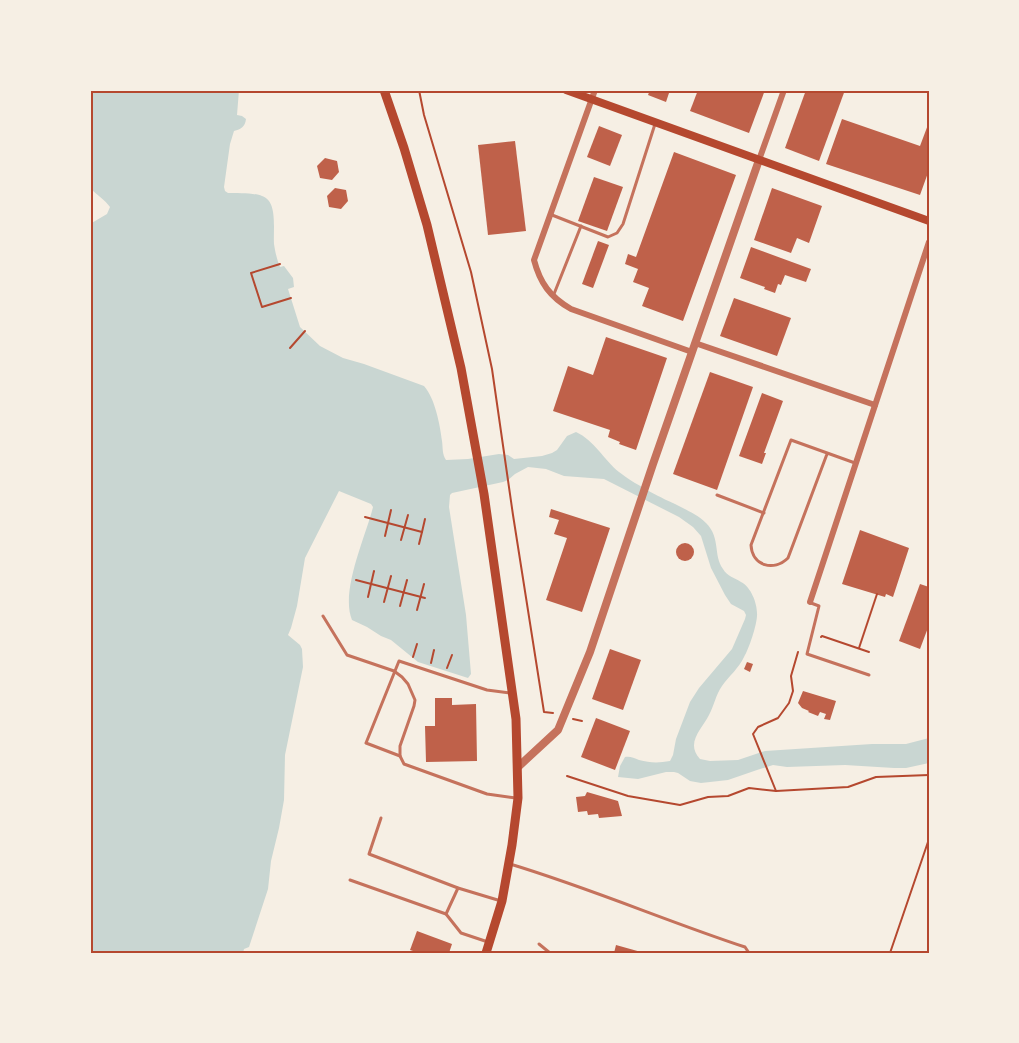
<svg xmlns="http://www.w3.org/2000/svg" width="1019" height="1043" viewBox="0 0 1019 1043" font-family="'Exo 2',sans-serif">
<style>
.water{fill:#c9d6d2}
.building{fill:#bf614a}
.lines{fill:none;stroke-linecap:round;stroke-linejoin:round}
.path{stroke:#b5482f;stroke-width:2}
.service{stroke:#c5725c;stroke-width:3}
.minor{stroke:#c5725c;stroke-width:6}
.tertiary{stroke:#c5725c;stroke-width:8}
.secondary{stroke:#b5482f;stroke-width:8}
.primary{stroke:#b5482f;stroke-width:9}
.neatline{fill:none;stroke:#b5482f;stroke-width:2}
</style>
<rect width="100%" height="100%" fill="#f6efe4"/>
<path class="water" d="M90,90H239L237,115L242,116L246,119C245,127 241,129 234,131L230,144L224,187L225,191L228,193C237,193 255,193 262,196C278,201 273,229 274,244C275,251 277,260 280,267L284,266L293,278L294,287L288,289L300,327L320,346L343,358L364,364L424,386C435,398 440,425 442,441C443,448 442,454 446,460L468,459L499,454L508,455L514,459L542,456L552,453L557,450L567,436L576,432C594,440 604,460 619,472C633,483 659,497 675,504C686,510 697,514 706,523C721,538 713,555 723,569C727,576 735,578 741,582C751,587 757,603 757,613C758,622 749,649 744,657C739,668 729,676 722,686C716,694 714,706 709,715C702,729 685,743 700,759L710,761L738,760L765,751L872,744H906L929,738V763L906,768H894L845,765L787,767L773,765L757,770L728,780L701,783L690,781L678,773L674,772H666L638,779L618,777L620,766L625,757C630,756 634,758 639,760C650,763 659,763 670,761L673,755L676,739L690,702L699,688L732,649L745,619L746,615L744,611L731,604L725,595L711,568L701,536L693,527L679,517L604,479L564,476L546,469L528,467L515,474L508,480L503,482L452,493L450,495L449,507L466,615L471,674L468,678L418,662L391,640L381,636L367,627L352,620C340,591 366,536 373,507L371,504L339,491L305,558L297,606L291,628L288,635L300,645L302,649L303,667L285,755L284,800L279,828L271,861L268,889L249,947L244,949L243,953H90V224L107,214L110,207C105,200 97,195 90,188Z"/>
<g class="building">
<polygon points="650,90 670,90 666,102 648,95"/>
<polygon points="698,90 765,90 749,133 690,111"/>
<polygon points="806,90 845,90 819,161 785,148"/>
<polygon points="842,119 920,146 929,122 929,170 920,195 826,164"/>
<polygon points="599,126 622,135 610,166 587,157"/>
<polygon points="515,141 526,231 488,235 478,145"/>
<polygon points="674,152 736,175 683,321 642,306 649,288 633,282 638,269 625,264 628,254 636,257"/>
<polygon points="325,158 337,161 339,172 332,180 320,178 317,166"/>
<polygon points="594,177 623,187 607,231 578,221"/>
<polygon points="335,188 346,190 348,201 341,209 329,207 327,196"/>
<polygon points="772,188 822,206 809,243 797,238 791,253 754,240"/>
<polygon points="598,241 609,245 593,288 582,284"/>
<polygon points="751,247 811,269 806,282 785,275 781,285 778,284 775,293 764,289 765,287 740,278"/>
<polygon points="734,298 791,318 777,356 720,336"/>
<polygon points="606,337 667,358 636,450 619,444 620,442 608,437 610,430 553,411 568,366 593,375"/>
<polygon points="710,372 753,387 717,490 673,474"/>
<polygon points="762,393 783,401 764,453 766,453 762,464 739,456"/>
<polygon points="551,509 610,528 582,612 546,600 567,538 554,534 559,520 549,517"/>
<polygon points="860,530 909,548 893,597 886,594 885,597 842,584"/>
<circle cx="685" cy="552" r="9"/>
<polygon points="920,584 929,587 929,625 920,649 899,641"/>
<polygon points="610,649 641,660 623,710 592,699"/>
<polygon points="747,662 753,664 750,672 744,669"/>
<polygon points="803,691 836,701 830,720 824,719 826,714 820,712 818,716 808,712 809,711 802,708 798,703"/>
<polygon points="435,698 452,698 452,705 476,704 477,761 426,762 425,726 435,726"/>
<polygon points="596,718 630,731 615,770 581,757"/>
<polygon points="587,792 618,801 622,816 599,818 598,814 588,815 587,811 578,812 576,797 585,796"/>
<polygon points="417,931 452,944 449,953 419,953 410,950"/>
<polygon points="616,945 641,952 641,953 614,953"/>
</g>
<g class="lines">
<g class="path">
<polyline points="419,90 424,115 471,272 492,369 513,515 544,712 553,713"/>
<polyline points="280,264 251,273 262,307 291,298"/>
<polyline points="290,348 305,331"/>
<polyline points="365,517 422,532 425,519"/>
<polyline points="385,536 391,510"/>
<polyline points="401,540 408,515"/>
<polyline points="419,544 422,532"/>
<polyline points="356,580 425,598"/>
<polyline points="368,597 374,571"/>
<polyline points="384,602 391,576"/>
<polyline points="400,606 407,580"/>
<polyline points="417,610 424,584"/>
<polyline points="821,637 822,636 869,652"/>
<polyline points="859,648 877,594"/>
<polyline points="798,652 791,676 793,691 789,703 778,718 758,727 753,734 776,791 848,787 876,777 929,775"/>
<polyline points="413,657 417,644"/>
<polyline points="431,663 434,650"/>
<polyline points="447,668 452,655"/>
<polyline points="573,719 582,721"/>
<polyline points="567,776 628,796 680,805 708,797 728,796 749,788 776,791"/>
<polyline points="890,953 929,839"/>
</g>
<g class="service">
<polyline points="921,90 929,90"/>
<polyline points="552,215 608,237 617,233 623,224 655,124"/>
<polyline points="554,294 581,226"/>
<path d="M827,454L788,558C774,572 752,566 751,545L791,440L855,463"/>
<polyline points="717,495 764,513"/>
<polyline points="811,603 819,606 807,654 869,675"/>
<polyline points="323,616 347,655 394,671 402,677 408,684 415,700 414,706 400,746 400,756 404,764 487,794 516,798"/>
<polyline points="400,756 366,743 399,661 487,690 510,693"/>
<polyline points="381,818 369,854 458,888 501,901"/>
<path d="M510,864C590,888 666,921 745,947L749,953"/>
<polyline points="350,880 446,914 461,933 488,942"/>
<polyline points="446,914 458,888"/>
<polyline points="539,944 550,953"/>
</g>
<g class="minor">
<path d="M595,90L534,260C540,283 550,297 571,309L692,352"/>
<polyline points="759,160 784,90"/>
<polyline points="695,343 875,405"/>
<polyline points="810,602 929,242"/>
</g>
<polyline class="tertiary" points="518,767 558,730 590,652 653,464 759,160"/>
<polyline class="secondary" points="566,90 929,221"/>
<polyline class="primary" points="384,90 404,148 427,225 461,368 484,494 516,719 518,798 512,845 502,901 486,953"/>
</g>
<rect width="1019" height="1043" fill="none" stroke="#f6efe4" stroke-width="183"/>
<rect x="92" y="92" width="836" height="860" class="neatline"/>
</svg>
